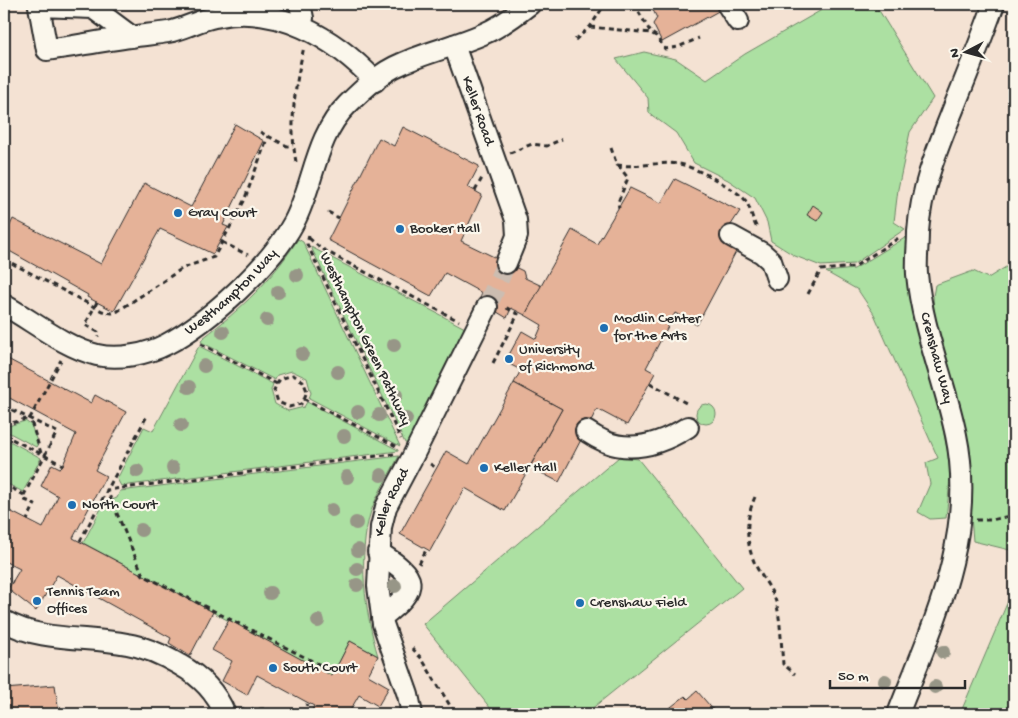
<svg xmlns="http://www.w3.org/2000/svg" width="1018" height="718" viewBox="0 0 1018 718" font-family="'Gochi Hand',sans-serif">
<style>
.green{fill:#ace0a2;stroke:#6c8666}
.building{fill:#e5b298;stroke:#2b2b2b}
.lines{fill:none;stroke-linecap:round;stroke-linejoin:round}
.minor-tunnel{stroke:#ccbdb1;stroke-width:20;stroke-dasharray:20 10;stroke-linecap:butt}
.minor-casing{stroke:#2b2b2b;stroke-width:24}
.path{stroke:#2b2b2b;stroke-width:3;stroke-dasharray:5 4;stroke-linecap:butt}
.minor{stroke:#fbf7ec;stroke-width:20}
.tree{fill:#979687}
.poi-dot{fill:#1f6fb2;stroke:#fbf7ec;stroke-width:2}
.labels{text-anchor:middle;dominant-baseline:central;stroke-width:4.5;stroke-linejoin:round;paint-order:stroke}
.street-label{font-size:15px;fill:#2b2b2b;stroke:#fbf7ec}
.poi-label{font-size:15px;fill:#2b2b2b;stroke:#fbf7ec;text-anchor:start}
</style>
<rect width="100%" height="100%" fill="#f4e2d3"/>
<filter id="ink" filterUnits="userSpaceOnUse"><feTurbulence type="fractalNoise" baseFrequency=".02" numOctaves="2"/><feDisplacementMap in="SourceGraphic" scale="10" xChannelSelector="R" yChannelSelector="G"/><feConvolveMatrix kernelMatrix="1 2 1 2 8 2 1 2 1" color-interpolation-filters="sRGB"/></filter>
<g filter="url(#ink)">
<g class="green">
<polygon points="832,4 875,4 933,98 910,132 898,189 894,222 905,229 854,264 821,266 795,256 771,241 767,222 755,198 728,180 694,163 676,133 649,113 648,98 616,59 644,52 676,59 707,80 745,54"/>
<path d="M908,236C903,315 938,385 949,461C951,480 948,499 946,518L930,519L918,512L930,484L926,463L938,458L874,314L858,290L826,272L854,269Z"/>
<path d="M298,239L303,242L400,446L309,398L311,393L307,378L292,371L277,375L275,380L201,342L203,338C242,308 272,280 298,239Z"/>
<polygon points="311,247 465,328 447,371 409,444 405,443"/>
<polygon points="1014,262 1014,551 973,541 966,453 935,325 933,296 935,285 973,271 988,278"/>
<polygon points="199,346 273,384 271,390 275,404 288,411 304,407 307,402 398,450 398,451 121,486 117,479 144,427 153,431"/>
<circle cx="706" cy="414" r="10"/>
<polygon points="25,421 31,425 38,444 36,447 4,430 5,427"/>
<polygon points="4,438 41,458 23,492 4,482"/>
<path d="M399,456C390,474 378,492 371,511C357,555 365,613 378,656L350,641L332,676L83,543L104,503L117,498L120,491Z"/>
<polygon points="619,457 638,459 742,588 585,714 495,714 423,624"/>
<polygon points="1014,587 1014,714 960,714"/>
</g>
<g class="building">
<polygon points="650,4 722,4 724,8 662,42 653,24 657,18"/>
<polygon points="235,124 264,141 223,225 228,227 213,254 160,229 114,311 87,297 88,295 4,248 4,238 13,219 101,264 144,183 191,207"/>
<polygon points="403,127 479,166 468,187 482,195 461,241 523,271 525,278 542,286 525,315 511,308 507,318 479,301 482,293 445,273 431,296 328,240 379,138 394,146"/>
<polygon points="675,179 740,211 723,237 739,246 697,325 675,313 646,368 655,373 627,425 597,409 559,482 530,467 562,409 514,383 521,370 505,362 522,331 536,339 542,325 525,315 572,230 597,244 630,188 661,203"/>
<polygon points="813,205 823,212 817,221 807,215"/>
<polygon points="4,357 91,403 95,395 126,412 95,470 106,476 73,538 213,612 190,656 169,643 171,638 57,575 36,611 8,589 20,569 4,561 4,498 10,501 6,509 43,528 58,496 41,486 52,464 60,468 63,465 76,434 4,395"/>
<polygon points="514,383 562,409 505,511 465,488 430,551 400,534 446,451 469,464"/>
<polygon points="229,620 332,676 350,641 378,656 368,675 389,687 378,706 359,695 348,714 310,714 314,706 257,675 247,695 222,681 232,661 212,650"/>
<polygon points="55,685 59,714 9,714 4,697 4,689"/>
<polygon points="697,691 716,713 714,714 662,714 685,696 688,699"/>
</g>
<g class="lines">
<polyline class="minor-tunnel" points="487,307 506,263"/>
<defs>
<g id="minor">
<polyline points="300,4 303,18"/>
<polyline points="727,4 738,21"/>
<path d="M132,37L93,8L39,6L47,50C74,46 102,41 130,37C143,35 155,34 168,32C184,29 199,20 215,17C276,3 335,38 375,81"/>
<path id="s1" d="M454,45L516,220L517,236L506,263"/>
<polyline points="731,236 762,253 771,261 777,279"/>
<path id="s2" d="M4,305C33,321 64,347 97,355C119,360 148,354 167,344C209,322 272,264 294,222C314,184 315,137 347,105C362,90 381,72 401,64C427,52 456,46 483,34C500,27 516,15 530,4"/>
<path d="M586,431C592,435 599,439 606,442C634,453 664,442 688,427"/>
<path d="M378,552C418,577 421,587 382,617"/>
<path d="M4,621C41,642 86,636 127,644C145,647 163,655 180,665C200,676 216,692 225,714"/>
<path id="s3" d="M412,714L408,695L383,624L378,586L381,527L386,507L413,456L487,307"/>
<path d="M898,714C933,624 977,535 956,435C945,381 922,329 917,274C916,260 918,246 918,232C921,185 939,145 956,102C969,70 982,37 994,4"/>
</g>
</defs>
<use href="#minor" class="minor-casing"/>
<g class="path">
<polyline points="634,4 651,33"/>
<polyline points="590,27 651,33 656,36 665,49 678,47 699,38"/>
<polyline points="575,40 590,27 605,4"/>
<polyline points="260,132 287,146 293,145"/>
<path d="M611,148L617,165C638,168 658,161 679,164C691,165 738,190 745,200C751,208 752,220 757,228"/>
<polyline points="510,153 532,144 547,146 562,139"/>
<path d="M296,162C289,124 295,85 304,47"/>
<polyline points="618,165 628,178 618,202 619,208"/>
<polyline points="4,191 4,206"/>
<polyline points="475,191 482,178"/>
<polyline points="328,212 339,218"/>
<polyline points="309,235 307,244 401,439"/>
<polyline points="309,238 319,247 342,260 459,321"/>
<polyline points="222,242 248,255"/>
<polyline points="4,259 102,311 112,313 118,311 183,268 214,257 244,201 268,136"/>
<polyline points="808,294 821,270 854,267 900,237"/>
<polyline points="97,302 85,325 98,332 98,337"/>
<polyline points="201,344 277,384 274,390 278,402 289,407 301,404 304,399 398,447"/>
<polyline points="493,363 518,314 505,307"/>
<polyline points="650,383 686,403"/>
<polyline points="277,384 280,379 293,375 303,381 307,391 304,399"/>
<polyline points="4,406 57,432 24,495"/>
<polyline points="4,425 30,418"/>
<polyline points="4,435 63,465"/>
<polyline points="41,453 30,418 61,360"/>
<polyline points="430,464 437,468"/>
<polyline points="4,484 24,495 25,500 35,504 27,520"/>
<path d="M755,497C745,519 745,545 757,568C763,579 772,589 776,602C781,621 781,643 783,664L795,674"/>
<polyline points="976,520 991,520 1014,515"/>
<polyline points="80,541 148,414"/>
<polyline points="419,564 426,550"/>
<polyline points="4,577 13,582"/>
<polyline points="412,648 422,659 455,714"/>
<polyline points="328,669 143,575 107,490 394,454"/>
<polyline points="241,710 266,709 278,714"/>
<polyline points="302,714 307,704"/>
</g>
<use href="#minor" class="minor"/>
</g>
<g class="tree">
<circle cx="297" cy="275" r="7"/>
<circle cx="278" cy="292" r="7"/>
<circle cx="267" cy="320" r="7"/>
<circle cx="223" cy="332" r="7"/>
<circle cx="394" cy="345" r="7"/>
<circle cx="302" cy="354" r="7"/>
<circle cx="204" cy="366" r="7"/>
<circle cx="338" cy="372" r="7"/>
<circle cx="189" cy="387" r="7"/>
<circle cx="396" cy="395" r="7"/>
<circle cx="358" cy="412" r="7"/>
<circle cx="379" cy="415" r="7"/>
<circle cx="406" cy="419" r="7"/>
<circle cx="181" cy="425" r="7"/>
<circle cx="344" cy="436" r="7"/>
<circle cx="173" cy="468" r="7"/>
<circle cx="137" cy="471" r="7"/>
<circle cx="381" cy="475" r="7"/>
<circle cx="347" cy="477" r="7"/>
<circle cx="332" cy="510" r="7"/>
<circle cx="356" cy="523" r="7"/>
<circle cx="141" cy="530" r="7"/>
<circle cx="358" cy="550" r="7"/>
<circle cx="357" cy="569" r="7"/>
<circle cx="357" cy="585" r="7"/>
<circle cx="395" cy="586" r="7"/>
<circle cx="270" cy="593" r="7"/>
<circle cx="318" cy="621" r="7"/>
<circle cx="943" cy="652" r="7"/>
<circle cx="885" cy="681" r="7"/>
<circle cx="935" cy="687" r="7"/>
</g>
</g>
<g class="poi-dot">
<circle cx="178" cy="213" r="5"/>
<circle cx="400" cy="229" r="5"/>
<circle cx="604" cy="328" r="5"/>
<circle cx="509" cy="359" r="5"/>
<circle cx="484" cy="468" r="5"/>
<circle cx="72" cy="505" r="5"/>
<circle cx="37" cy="601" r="5"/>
<circle cx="580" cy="603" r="5"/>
<circle cx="273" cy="668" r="5"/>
</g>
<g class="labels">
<g class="street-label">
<text stroke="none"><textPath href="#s1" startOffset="70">Keller Road</textPath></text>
<text stroke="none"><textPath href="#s2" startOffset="261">Westhampton Way</textPath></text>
<text transform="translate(365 339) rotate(64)">Westhampton Green Pathway</text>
<text transform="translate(936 358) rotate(75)">Crenshaw Way</text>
<text stroke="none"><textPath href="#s3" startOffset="219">Keller Road</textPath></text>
</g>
<g class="poi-label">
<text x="188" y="213">Gray Court</text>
<text x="410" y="229">Booker Hall</text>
<text x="614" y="319">Modlin Center<tspan x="614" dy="17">for the Arts</tspan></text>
<text x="519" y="350">University<tspan x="519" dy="17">of Richmond</tspan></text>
<text x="494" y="468">Keller Hall</text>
<text x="82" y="505">North Court</text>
<text x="47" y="592">Tennis Team<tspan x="47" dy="17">Offices</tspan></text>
<text x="590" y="603">Crenshaw Field</text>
<text x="283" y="668">South Court</text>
</g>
</g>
<rect width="1018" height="718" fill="none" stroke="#fbf7ec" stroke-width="20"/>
<rect x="10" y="10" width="998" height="698" fill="none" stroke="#2b2b2b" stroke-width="2" filter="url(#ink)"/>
<g transform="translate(966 52) rotate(264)" stroke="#fbf7ec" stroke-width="4" paint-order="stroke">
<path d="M0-4L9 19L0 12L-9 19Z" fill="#2b2b2b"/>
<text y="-8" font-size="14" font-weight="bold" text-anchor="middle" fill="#2b2b2b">N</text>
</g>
<path d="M830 680v8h135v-8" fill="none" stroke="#2b2b2b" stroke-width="2.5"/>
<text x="838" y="680" font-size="15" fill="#2b2b2b" stroke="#fbf7ec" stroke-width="4" paint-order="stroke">50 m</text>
</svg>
